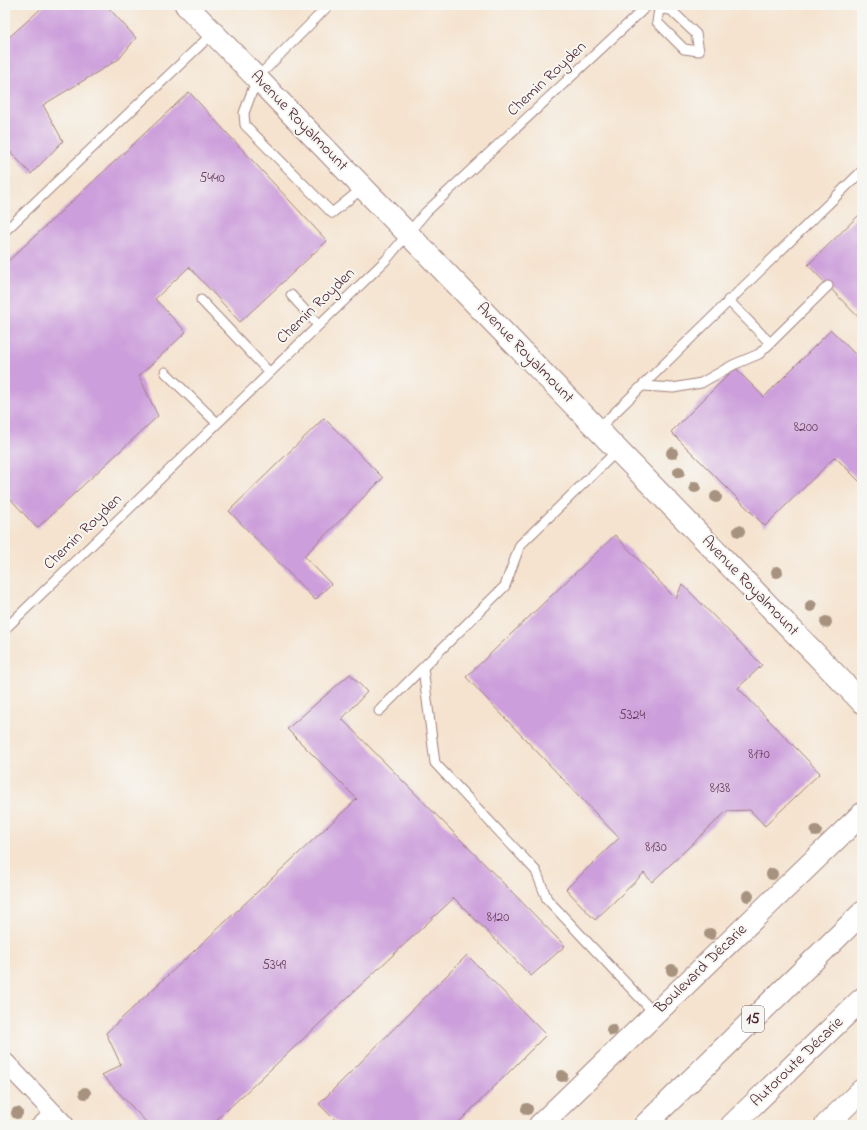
<svg xmlns="http://www.w3.org/2000/svg" width="867" height="1130" viewBox="0 0 867 1130" font-family="'Indie Flower',sans-serif">
<style>
.building{fill:#cc9edb}
.lines{fill:none;stroke-linecap:round;stroke-linejoin:round}
.lane-casing{stroke:#a0817d;stroke-width:11}
.street-casing{stroke:#a0817d;stroke-width:20}
.secondary-casing{stroke:#a0817d;stroke-width:24}
.highway-casing{stroke:#a0817d;stroke-width:24}
.lane{stroke:#fff;stroke-width:9}
.street{stroke:#fff;stroke-width:18}
.secondary{stroke:#fff;stroke-width:22}
.highway{stroke:#fff;stroke-width:22}
.tree{fill:#a7927f}
.labels{text-anchor:middle;dominant-baseline:central;stroke-width:4;stroke-linejoin:round;paint-order:stroke}
.number-label{font-size:14px;fill:#6a3f57}
.shield{fill:#f6f6f2;stroke:#7e6067;stroke-width:1}
.shield-label{font-size:15px;font-weight:bold;fill:#4a1f2b}
.street-label{font-size:16px;fill:#4a1f2b;stroke:#f6f6f2}
</style>
<rect width="100%" height="100%" fill="#f6f6f2"/>
<filter id="ink" filterUnits="userSpaceOnUse"><feTurbulence type="fractalNoise" baseFrequency=".025" numOctaves="2"/><feDisplacementMap in="SourceGraphic" scale="8" xChannelSelector="R" yChannelSelector="G"/><feConvolveMatrix kernelMatrix="1 2 1 2 8 2 1 2 1" color-interpolation-filters="sRGB"/></filter>
<filter id="wash" filterUnits="userSpaceOnUse"><feTurbulence type="fractalNoise" baseFrequency=".012" numOctaves="4" result="noise"/><feDisplacementMap in="SourceGraphic" scale="16" xChannelSelector="R" yChannelSelector="G"/><feGaussianBlur stdDeviation="0.9" result="paint"/><feColorMatrix in="noise" values="0 0 0 0 0 0 0 0 0 0 0 0 0 0 0 0 0 1.4 0 .05"/><feComposite in="paint" operator="in"/></filter>
<g filter="url(#wash)">
<rect width="100%" height="100%" fill="#f5e3cf"/>
<g id="blocks">
<g class="building">
<polygon points="45,5 106,5 136,38 119,59 43,105 63,141 31,174 5,146 5,41"/>
<polygon points="189,92 327,241 240,322 189,267 155,299 186,332 139,376 158,416 37,528 5,493 5,264"/>
<polygon points="862,212 862,321 808,265"/>
<polygon points="831,330 862,361 862,484 835,457 765,526 671,432 735,368 764,397"/>
<polygon points="324,418 383,478 304,556 331,584 315,600 229,511"/>
<polygon points="615,535 676,599 682,584 762,665 738,688 820,773 765,826 750,810 727,811 652,882 644,873 595,920 566,889 619,838 466,677"/>
<polygon points="350,674 367,692 342,719 565,946 531,976 454,898 211,1125 172,1125 169,1121 165,1125 149,1125 102,1075 121,1065 106,1033 357,799 287,729"/>
<polygon points="467,955 546,1035 456,1125 340,1125 319,1104"/>
</g>
</g>
</g>
<g filter="url(#ink)">
<use href="#blocks" fill-opacity="0" stroke="#a0817d" stroke-width="1"/>
<g class="lines">
<defs>
<g id="lane">
<polyline points="329,5 257,78 244,113 245,125 332,213 364,187"/>
<polyline points="654,5 659,9 671,10 696,34 699,51 684,49 657,22 659,9"/>
<polyline points="5,231 213,33"/>
<polyline points="291,295 318,325"/>
<polyline points="201,300 269,372"/>
<polyline points="728,300 770,343"/>
<polyline points="165,372 217,423"/>
<polyline points="644,386 673,388 701,383 733,365 759,354 828,286"/>
<polyline points="598,429 862,171"/>
<polyline points="5,629 386,260 426,212 648,5"/>
<polyline points="423,668 435,763 536,871 547,899 655,1014"/>
<polyline points="379,711 505,586 520,545 618,450"/>
<polyline points="35,1125 51,1110"/>
</g>
<polyline id="street" points="5,1062 65,1125"/>
<g id="secondary">
<polyline points="186,5 862,702"/>
<polyline points="540,1125 862,814"/>
<polyline points="826,1125 862,1090"/>
</g>
<g id="highway">
<polyline points="645,1125 862,913"/>
<polyline points="732,1125 862,999"/>
</g>
</defs>
<use href="#lane" class="lane-casing"/>
<use href="#street" class="street-casing"/>
<use href="#secondary" class="secondary-casing"/>
<use href="#highway" class="highway-casing"/>
<use href="#lane" class="lane"/>
<use href="#street" class="street"/>
<use href="#secondary" class="secondary"/>
<use href="#highway" class="highway"/>
</g>
<g class="tree">
<circle cx="672" cy="453" r="6"/>
<circle cx="679" cy="472" r="6"/>
<circle cx="695" cy="487" r="6"/>
<circle cx="716" cy="497" r="6"/>
<circle cx="739" cy="531" r="6"/>
<circle cx="777" cy="572" r="6"/>
<circle cx="811" cy="606" r="6"/>
<circle cx="826" cy="622" r="6"/>
<circle cx="816" cy="831" r="6"/>
<circle cx="772" cy="874" r="6"/>
<circle cx="748" cy="896" r="6"/>
<circle cx="710" cy="934" r="6"/>
<circle cx="672" cy="970" r="6"/>
<circle cx="612" cy="1030" r="6"/>
<circle cx="562" cy="1076" r="6"/>
<circle cx="85" cy="1093" r="6"/>
<circle cx="527" cy="1109" r="6"/>
<circle cx="17" cy="1113" r="6"/>
</g>
</g>
<g class="labels">
<g class="number-label">
<text x="212" y="178">5440</text>
<text x="806" y="427">8200</text>
<text x="632" y="715">5324</text>
<text x="759" y="754">8170</text>
<text x="720" y="788">8138</text>
<text x="656" y="847">8130</text>
<text x="498" y="917">8120</text>
<text x="274" y="965">5349</text>
</g>
<rect class="shield" x="742" y="1006" width="22" height="26" rx="3"/>
<g class="shield-label">
<text x="753" y="1019">15</text>
</g>
<g class="street-label">
<text transform="translate(547 79) rotate(-43)">Chemin Royden</text>
<text transform="translate(299 121) rotate(46)">Avenue Royalmount</text>
<text transform="translate(316 306) rotate(-44)">Chemin Royden</text>
<text transform="translate(525 353) rotate(46)">Avenue Royalmount</text>
<text transform="translate(83 532) rotate(-44)">Chemin Royden</text>
<text transform="translate(750 586) rotate(46)">Avenue Royalmount</text>
<text transform="translate(701 969) rotate(-44)">Boulevard Décarie</text>
<text transform="translate(797 1062) rotate(-44)">Autoroute Décarie</text>
</g>
</g>
<rect width="867" height="1130" fill="none" stroke="#f6f6f2" stroke-width="20"/>
</svg>
